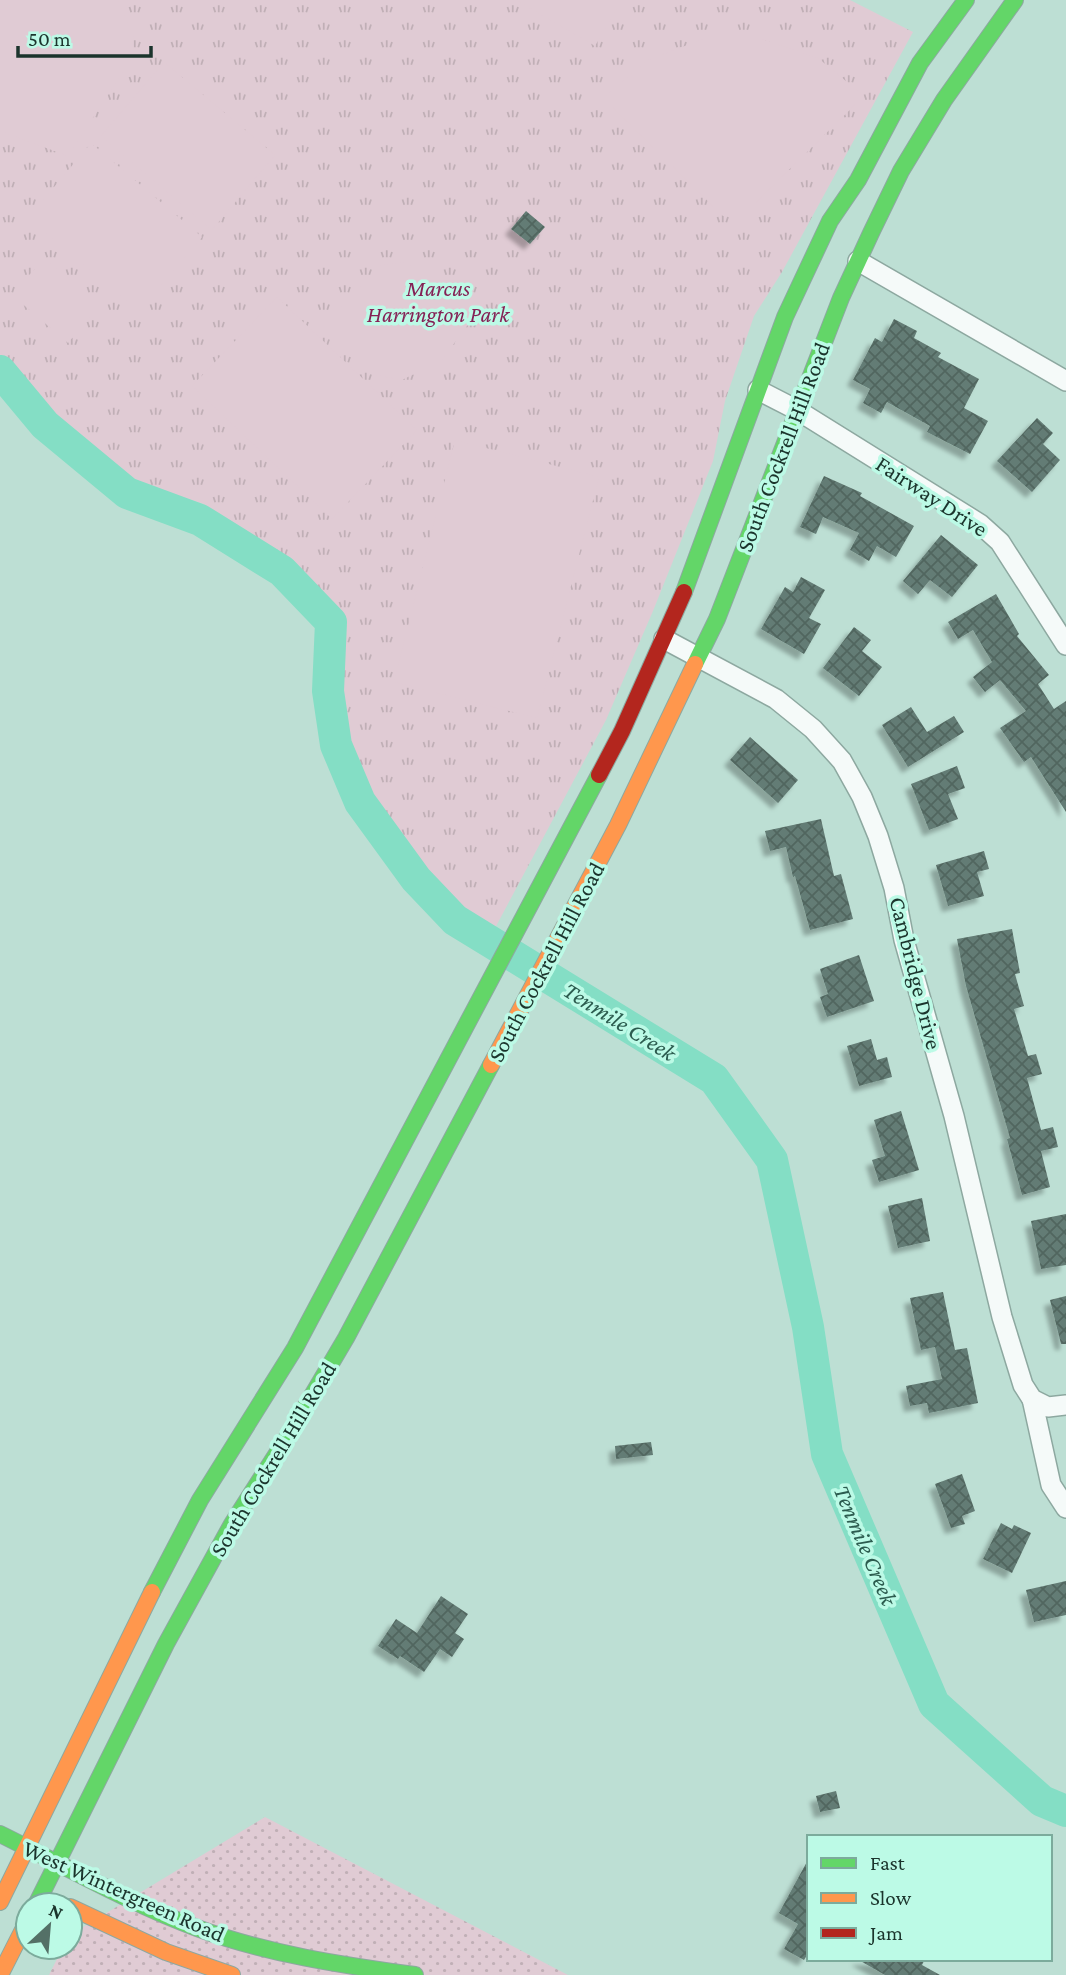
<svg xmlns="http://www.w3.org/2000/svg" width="1066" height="1975" viewBox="0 0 1066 1975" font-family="'Crimson Pro',serif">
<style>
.grass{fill:url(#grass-dots)}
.park{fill:url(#park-tufts)}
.garden{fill:#e0cbd4}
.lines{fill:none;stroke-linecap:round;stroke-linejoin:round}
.river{stroke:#84dec5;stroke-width:32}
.building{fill:url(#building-cross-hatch);filter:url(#shadow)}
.street-casing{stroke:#8da8a0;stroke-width:22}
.fast-casing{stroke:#8da8a0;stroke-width:18}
.slow-casing{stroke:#8da8a0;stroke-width:18}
.jam-casing{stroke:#8da8a0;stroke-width:18}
.street{stroke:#f5faf9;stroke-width:19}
.fast{stroke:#63d668;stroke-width:16}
.slow{stroke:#ff974d;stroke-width:16}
.jam{stroke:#b3261e;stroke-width:16}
.labels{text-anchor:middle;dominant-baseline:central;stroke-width:7;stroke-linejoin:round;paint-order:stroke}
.park-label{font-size:23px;font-style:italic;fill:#852155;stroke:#bcfae6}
.street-label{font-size:23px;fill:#1b342c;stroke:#bcfae6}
.water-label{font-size:24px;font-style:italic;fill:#2c5c4f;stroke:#bcfae6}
</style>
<defs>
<pattern id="grass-dots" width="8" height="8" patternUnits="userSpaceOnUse" patternTransform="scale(1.75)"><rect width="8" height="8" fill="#e0cbd4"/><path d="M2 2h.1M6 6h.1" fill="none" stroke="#c0afb6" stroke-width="1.8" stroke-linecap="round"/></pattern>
<pattern id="park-tufts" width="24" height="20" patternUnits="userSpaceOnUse" patternTransform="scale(1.75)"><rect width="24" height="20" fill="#e0cbd4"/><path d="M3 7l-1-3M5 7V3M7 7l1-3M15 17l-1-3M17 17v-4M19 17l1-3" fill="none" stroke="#c0afb6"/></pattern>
<pattern id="building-cross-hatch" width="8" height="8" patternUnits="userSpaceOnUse" patternTransform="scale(1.75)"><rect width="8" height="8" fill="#637b74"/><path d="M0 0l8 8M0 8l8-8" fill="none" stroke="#51665f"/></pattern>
<filter id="shadow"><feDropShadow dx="-6" dy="6" stdDeviation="2" flood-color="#0004"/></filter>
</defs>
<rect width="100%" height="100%" fill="#bddfd4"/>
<polygon class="grass" points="265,1817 568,1975 49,1975 63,1947 70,1947 70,1935"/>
<polygon class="park" points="0,0 850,0 913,32 782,272 754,316 725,401 713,461 653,611 606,720 494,930 458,907 368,799 344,746 339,695 340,619 290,565 204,504 132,482 55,414 0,358"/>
<g class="garden">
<polygon points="0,0 118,0 133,35 134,55 68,156 0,131"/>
<polygon points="516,0 622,0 595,46"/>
<polygon points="703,39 762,39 818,58 864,96 742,216 723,216 603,98 648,60"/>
<polygon points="164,62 275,155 212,230 101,136"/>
<polygon points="91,143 202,237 139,311 28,218"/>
<polygon points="44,258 100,305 68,343 12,295"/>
<polygon points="405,262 475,315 442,360 402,380 376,375 322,327 381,265"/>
<polygon points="277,297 417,430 332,519 192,386"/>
<polygon points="455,440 599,477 537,718 394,682"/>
</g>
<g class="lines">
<polyline class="river" points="0,371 45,425 127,493 200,520 282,571 331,622 328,691 336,745 360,802 416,879 455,920 714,1079 772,1160 808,1327 827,1454 934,1704 1042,1801 1066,1811"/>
</g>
<g class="building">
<polygon points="526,211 545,227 530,244 511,229"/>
<polygon points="894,319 917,331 914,338 941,353 938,357 979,379 964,408 988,421 970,454 927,432 930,426 887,402 881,413 863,403 870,389 853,380 875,338 882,342"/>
<polygon points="1037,418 1053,433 1043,444 1060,460 1032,492 997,461"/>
<polygon points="824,476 862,493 860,496 914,526 896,557 877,546 869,561 850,550 859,533 823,517 816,534 800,527"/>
<polygon points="941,535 978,565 952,597 930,580 918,594 903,581"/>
<polygon points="801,577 825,590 809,618 821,624 804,654 761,629 785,587 793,592"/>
<polygon points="996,594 1019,634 1017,636 1049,675 1038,684 1054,709 1066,701 1066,812 1031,757 1024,762 1000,728 1026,711 1000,680 985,692 973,677 992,662 973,630 958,639 948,622"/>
<polygon points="854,627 871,640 862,651 882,667 859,696 823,668"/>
<polygon points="911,707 927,732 954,716 964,732 908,767 882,725"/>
<polygon points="750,737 798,780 778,803 730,760"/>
<polygon points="957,766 965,788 948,794 958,819 929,830 911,784"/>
<polygon points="821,819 834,876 841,874 853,919 810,930 795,876 793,877 786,847 770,851 765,831"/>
<polygon points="984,851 989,869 977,872 984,896 948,906 936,865"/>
<polygon points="1012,929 1020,973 1015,974 1024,1006 1014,1009 1028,1056 1036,1054 1042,1074 1027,1078 1041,1130 1053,1127 1058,1147 1041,1151 1050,1187 1022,1195 1007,1139 1010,1138 966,986 957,939"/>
<polygon points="859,955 874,1001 827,1017 820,997 828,994 820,969"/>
<polygon points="871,1039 877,1060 887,1057 892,1077 859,1086 847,1046"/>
<polygon points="901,1111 919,1170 879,1182 872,1160 885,1156 874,1120"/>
<polygon points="922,1198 930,1241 898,1248 888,1206"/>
<polygon points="1066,1214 1066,1265 1041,1269 1031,1221"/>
<polygon points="943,1292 955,1350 967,1348 978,1403 929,1413 927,1403 910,1406 906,1386 942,1379 935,1347 921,1350 910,1298"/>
<polygon points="1066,1296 1066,1344 1061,1344 1050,1300"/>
<polygon points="651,1442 653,1455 616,1459 615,1446"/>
<polygon points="962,1474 975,1511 962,1516 965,1524 951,1528 935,1484"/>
<polygon points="1001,1523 1012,1529 1014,1525 1031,1533 1012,1573 983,1559"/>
<polygon points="1066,1581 1066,1615 1034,1622 1026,1590"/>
<polygon points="441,1596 468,1614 455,1633 464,1639 452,1657 440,1649 424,1672 400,1656 398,1659 378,1646 396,1619 417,1633"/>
<polygon points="836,1791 840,1808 820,1812 816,1796"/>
<polygon points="809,1858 809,1952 804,1960 784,1949 798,1924 779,1913"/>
<polygon points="857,1959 925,1959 922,1965 940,1975 885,1975"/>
</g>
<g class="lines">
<defs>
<g id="street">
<polyline points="858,261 1066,381"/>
<polyline points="758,390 797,410 980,524 1000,542 1066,645"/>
<polyline points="664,639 776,699 813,729 842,761 862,797 878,836 894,888 904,940 954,1116 1002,1317 1023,1385 1032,1399 1048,1407 1066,1405"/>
<polyline points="1032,1399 1051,1485 1066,1508"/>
</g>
<g id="fast">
<polyline points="684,592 785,317 830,221 858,180 920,63 966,0"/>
<polyline points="695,664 717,619 841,298 871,233 901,171 944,100 1015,0"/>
<polyline points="152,1592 200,1500 295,1348 599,775"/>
<path d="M0,1834C65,1866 129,1903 197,1928C267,1954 341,1965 415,1975"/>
<polyline points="36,1905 166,1644 232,1524 290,1433 346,1338 491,1065"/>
</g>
<g id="slow">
<polyline points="491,1065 618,825 695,664"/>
<polyline points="0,1902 152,1592"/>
<polyline points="70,1907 166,1952 232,1975"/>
<polyline points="0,1975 28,1920"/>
</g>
<polyline id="jam" points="599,775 622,731 684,592"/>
</defs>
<use href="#street" class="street-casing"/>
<use href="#fast" class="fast-casing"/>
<use href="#slow" class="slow-casing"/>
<use href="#jam" class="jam-casing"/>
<use href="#street" class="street"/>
<use href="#fast" class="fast"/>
<use href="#slow" class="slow"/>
<use href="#jam" class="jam"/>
</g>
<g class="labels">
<g class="park-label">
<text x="438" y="288">Marcus<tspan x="438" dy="26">Harrington Park</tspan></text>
</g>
<g class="street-label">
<text transform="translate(783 447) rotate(-69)">South Cockrell Hill Road</text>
<text transform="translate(932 496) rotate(33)">Fairway Drive</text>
<text transform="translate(546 962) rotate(-62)">South Cockrell Hill Road</text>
<text transform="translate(916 973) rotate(76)">Cambridge Drive</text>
<text transform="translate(273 1459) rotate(-59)">South Cockrell Hill Road</text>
<text transform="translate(124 1891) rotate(24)">West Wintergreen Road</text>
</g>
<g class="water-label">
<text transform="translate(620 1021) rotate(32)">Tenmile Creek</text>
<text transform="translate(866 1545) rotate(67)">Tenmile Creek</text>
</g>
</g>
<rect x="807" y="1835" width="245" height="126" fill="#bcfae6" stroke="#7cab9c" stroke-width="2"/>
<rect x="821" y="1858" width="35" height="10" fill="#63d668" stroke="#7cab9c" stroke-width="2"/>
<text x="870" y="1870" font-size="21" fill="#1b342c">Fast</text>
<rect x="821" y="1893" width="35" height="10" fill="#ff974d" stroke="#7cab9c" stroke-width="2"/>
<text x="870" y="1905" font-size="21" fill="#1b342c">Slow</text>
<rect x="821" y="1928" width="35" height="10" fill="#b3261e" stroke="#7cab9c" stroke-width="2"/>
<text x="870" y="1940" font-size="21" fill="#1b342c">Jam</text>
<g transform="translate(49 1926) rotate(26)"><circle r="33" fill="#bcfae6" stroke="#7cab9c" stroke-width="2"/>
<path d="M0-5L12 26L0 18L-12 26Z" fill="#547067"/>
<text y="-10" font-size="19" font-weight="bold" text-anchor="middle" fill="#1b342c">N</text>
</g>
<path d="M18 46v10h133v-10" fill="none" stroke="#1b342c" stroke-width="3.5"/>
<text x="28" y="46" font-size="21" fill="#1b342c" stroke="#bcfae6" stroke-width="5" paint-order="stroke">50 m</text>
</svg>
